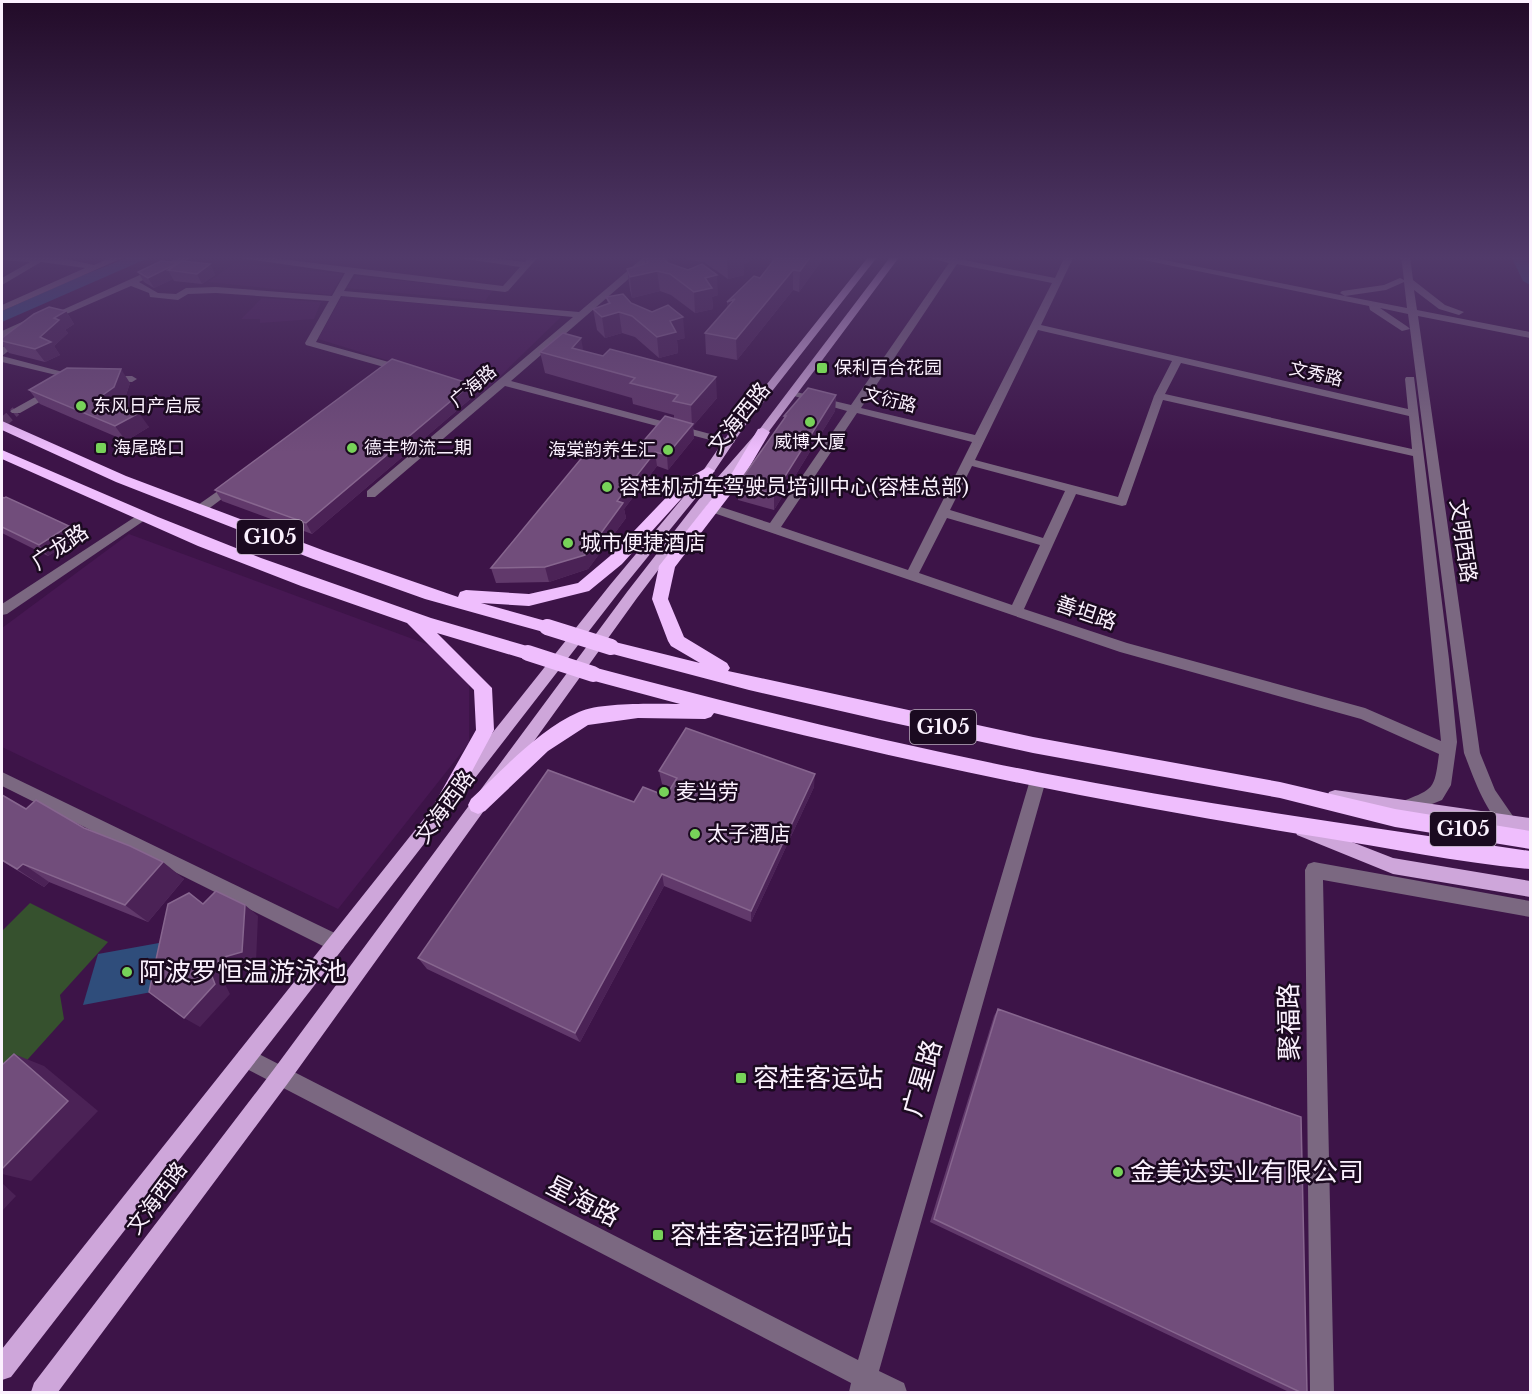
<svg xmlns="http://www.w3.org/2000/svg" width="1532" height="1394" viewBox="0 0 1532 1394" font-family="'Libre Baskerville','Noto Sans SC',serif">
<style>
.built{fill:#471853}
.green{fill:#36512e}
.water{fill:#2f4d7b}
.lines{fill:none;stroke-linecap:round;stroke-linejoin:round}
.river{fill:#2f4d7b;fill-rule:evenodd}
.minor-tunnel{stroke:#5a3563;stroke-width:10;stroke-dasharray:10 5;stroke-linecap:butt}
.minor{fill:#7b6881;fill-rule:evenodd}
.major{fill:#cea6da;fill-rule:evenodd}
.highway{fill:#efbefd;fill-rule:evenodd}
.highway-bridge{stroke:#efbefd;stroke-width:16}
.wall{fill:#61396b}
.shaded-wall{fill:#4b2256}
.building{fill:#714d7b;stroke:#87668f;stroke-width:1.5}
.poi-dot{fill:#77d259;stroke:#1b0a20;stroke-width:2}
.labels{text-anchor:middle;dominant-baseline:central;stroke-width:5;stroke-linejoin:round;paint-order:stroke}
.far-poi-label{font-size:18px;fill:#fbf1fe;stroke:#1b0a20;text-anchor:start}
.far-street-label{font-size:18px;fill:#fbf1fe;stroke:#1b0a20}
.shield{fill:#1b0a20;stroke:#b8acbb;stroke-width:1.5}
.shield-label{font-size:20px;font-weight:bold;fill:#fbf1fe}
.street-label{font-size:21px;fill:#fbf1fe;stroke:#1b0a20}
.poi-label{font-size:21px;fill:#fbf1fe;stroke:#1b0a20;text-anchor:start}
.near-poi-label{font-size:26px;fill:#fbf1fe;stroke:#1b0a20;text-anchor:start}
.near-street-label{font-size:26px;fill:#fbf1fe;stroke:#1b0a20}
</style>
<rect width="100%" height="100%" fill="#3d1448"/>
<g class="built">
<polygon points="235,263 343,274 331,295 208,282"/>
<polygon points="356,276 493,290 485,301 346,288"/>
<polygon points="342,296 561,317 484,392 481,389 318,339"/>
<polygon points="262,298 321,302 314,319 260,323 260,319 241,319"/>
<polygon points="129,534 448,652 469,685 469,743 338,909 2,747 2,628"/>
</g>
<polygon class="green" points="30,903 108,942 60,995 64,1019 2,1088 2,931"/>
<polygon class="water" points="170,941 157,991 83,1005 98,954"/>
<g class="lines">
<g class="river">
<polygon points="132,256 153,256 2,322 2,311 76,278"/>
<polygon points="1511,256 1525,256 1530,267 1530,285 1523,281"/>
</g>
<polyline class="minor-tunnel" points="2,423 16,411"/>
<g class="minor">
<polygon points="2,256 61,258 94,265 114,256 127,256 2,311 2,305 85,268 41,262 2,285 2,278 30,262 2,260"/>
<polygon points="182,256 195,256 139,282 158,293 176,294 186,288 216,287 332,296 345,273 226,256 256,256 503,286 520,267 446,256 477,256 525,262 530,256 539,256 508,291 505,292 354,274 344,291 579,312 645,256 655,256 511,381 733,440 735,442 729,445 505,386 375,497 367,497 367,491 573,317 341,296 316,342 396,364 396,368 384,375 379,372 384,367 306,345 305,343 329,301 216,293 188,294 178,300 150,297 149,293 131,286 48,322 40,320"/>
<path d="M923,256H944L1055,278L1065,256H1074L1041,325L1408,409L1405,379L1406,377H1414L1449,659L1457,742L1451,785L1442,800L1405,815L1399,813L1397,808L1399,803C1434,788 1434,792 1439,754L1361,719L1120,652L708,511L706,508L712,504L770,523L847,411L787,394L792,391L851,405L949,263ZM957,264L1052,283L975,435L861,408ZM1038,330L1172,361L1154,396L1118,497L975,460ZM1181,363L1409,416L1412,449L1165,394ZM1163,400L1413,456L1441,741L1365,708L1127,643L1024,609L1076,494L1122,506L1126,505ZM857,413L972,442L908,570L781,527ZM972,466L1065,491L1043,538L950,510ZM947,518L1040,545L1012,605L919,573Z"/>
<path d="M1124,256H1144L1345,296L1340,293L1342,291L1384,285L1400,278L1404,280L1401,256H1410L1413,280L1445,305L1464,312L1459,315L1439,309L1414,290L1417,310L1530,332V338L1418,316L1480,753L1495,790L1517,822L1515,827L1509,829C1488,822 1472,773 1464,753L1410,329L1402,331L1370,310L1369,306ZM1404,282L1407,308L1345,296L1386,290ZM1380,308L1408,314L1410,329L1408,327Z"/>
<polygon points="33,317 38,320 36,322 2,337 2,331"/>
<polygon points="17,335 26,337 2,356 82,377 77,380 2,362 2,348"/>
<polygon points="107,376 132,376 137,379 132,382 103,381 102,379"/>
<polygon points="55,386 60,389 59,391 20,413 12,413 10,411"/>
<polygon points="235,479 241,483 239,486 203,513 195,513 193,510 195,507"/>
<polygon points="141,513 147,517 145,520 7,614 2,615 2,604"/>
<polygon points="2,772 343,937 345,943 343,949 336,952 329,949 2,786"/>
<polygon points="1038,773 1044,775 1046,780 879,1371 904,1383 907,1392 849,1392 851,1383 239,1065 236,1058 239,1051 246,1048 253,1051 858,1360 1030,780 1032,775"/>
<polygon points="1314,862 1530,901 1530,917 1323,880 1334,1392 1310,1392 1305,870 1308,864"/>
</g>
<g class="major">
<polygon points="869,256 878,256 744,427 699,494 620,591 11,1377 2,1380 2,1349 610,585 691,488 736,423"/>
<polygon points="891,256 900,256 767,434 712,499 637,598 288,1083 58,1392 31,1392 34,1383 274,1069 627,592 704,493 759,430"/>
<polygon points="1335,790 1530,818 1530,832 1335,804 1329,802 1327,797 1329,792"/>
<polygon points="1303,823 1393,858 1530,881 1530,897 1393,874 1297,835 1295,830 1297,825"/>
</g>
<g class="highway">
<polygon points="2,421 126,476 325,551 458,597 460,592 466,590 529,594 578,583 610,556 681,482 708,467 715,471 691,488 622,564 589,591 529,606 481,603 553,623 555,627 553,631 547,633 425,599 313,559 116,482 2,430"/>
<polygon points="763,428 770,432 743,478 675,567 668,599 684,637 727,663 730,668 728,671 1033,737 1280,782 1395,809 1530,831 1530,849 1395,827 1280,798 1033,753 880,720 749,690 605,652 602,647 605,642 611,641 700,663 671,646 668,641 652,599 659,566 732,473 758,429"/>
<polygon points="2,450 158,517 261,558 431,618 534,648 537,653 534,658 528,660 437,633 492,688 494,730 449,814 442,817 435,814 432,808 476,730 474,690 407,623 301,586 198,546 2,459"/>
<path d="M593,667C740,706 888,743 1037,772C1200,804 1365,826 1530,851V869C1460,863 1389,848 1319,837C1115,805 914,764 714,713L711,717L705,719L638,718L588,725L548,751L485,811L478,814L471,811L468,805L471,799C503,770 539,729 579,712C602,702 655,704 680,704L587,679L584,674L587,669Z"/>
</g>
<g class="highway-bridge">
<polyline points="547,627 611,647"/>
<polyline points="528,653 593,674"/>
</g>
</g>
<g class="wall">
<polygon points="686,256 749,256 749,262 744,264 744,275 728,279 704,262 689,260"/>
<polygon points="777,256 825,256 799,292 793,290 737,360 706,354 705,333 727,308 727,302 760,278"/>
<polygon points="645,257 668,263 718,295 712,297 713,309 695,313 671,295 660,291 632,298 630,290 627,269 645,264"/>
<polygon points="178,264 210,264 215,275 202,284 174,281 173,279 154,288 144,282 138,272"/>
<polygon points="606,297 631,303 685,338 677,340 678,353 659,358 635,337 622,333 605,338 597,330 593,309 608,304"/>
<polygon points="66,311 74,324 65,330 68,333 54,346 60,355 45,362 9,353 2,344 2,338"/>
<polygon points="584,351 717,398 693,426 694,438 668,470 657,466 624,509 626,518 588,569 549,582 496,583 491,568 628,459 674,419 674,415 633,404 632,398 545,373 540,352"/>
<polygon points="130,383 124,401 119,405 149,427 126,441 40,404 29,390"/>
<polygon points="471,384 475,395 312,534 222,501 215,490"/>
<polygon points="836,395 835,411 774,510 738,500 738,484 784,420 784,416"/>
<polygon points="2,497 78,537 48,556 2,533"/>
<polygon points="659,771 814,787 751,922 664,886 580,1042 427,969 418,958 634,802 666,796 671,787 662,784"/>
<polygon points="2,795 26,809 84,828 184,879 148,922 49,882 44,887 2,861"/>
<polygon points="998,1009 1307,1392 1289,1392 930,1222 994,1016"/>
</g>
<g class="shaded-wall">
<polygon points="735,256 749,256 749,262 744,264 744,275 728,279 727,258"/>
<polygon points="811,256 825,256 799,292 800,271"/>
<polygon points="178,263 168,270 173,279 154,288 148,278"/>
<polygon points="210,264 215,275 202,284 197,274"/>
<polygon points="793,270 793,290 737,360 736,339"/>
<polygon points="657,271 660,291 632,298 630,277"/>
<polygon points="717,275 718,295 712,297 713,309 695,313 694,292 705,278"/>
<polygon points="735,299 728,323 727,302"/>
<polygon points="66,311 74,324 65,330 68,333 54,346 60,355 45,362 35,349 40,337 54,318"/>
<polygon points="619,312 622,333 605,338 602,317"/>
<polygon points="683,317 685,338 677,340 678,353 659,358 657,337 670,321"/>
<polygon points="581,338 585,359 572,348"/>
<polygon points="121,369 130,383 124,401 110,412 100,397"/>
<polygon points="716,377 717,398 693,426 694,438 668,470 667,455 692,425 691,405"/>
<polygon points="471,384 475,395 312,534 306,523"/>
<polygon points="836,395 835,411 774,510 774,494"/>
<polygon points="139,413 149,427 126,441 115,426"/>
<polygon points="655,452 657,466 624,509 626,518 588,569 549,582 545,567 617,501"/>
<polygon points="69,526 78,537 48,556 39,545"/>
<polygon points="815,774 814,787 751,922 751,911"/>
<polygon points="163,862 184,879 148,922 125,905"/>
<polygon points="23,864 49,882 44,887 17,869"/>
<polygon points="662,874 664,886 580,1042 575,1033"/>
<polygon points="245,905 258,916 256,962 235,968 225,984 230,994 200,1027 184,1018 211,974"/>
<polygon points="14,1054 44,1066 98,1111 31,1181 2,1174"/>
<polygon points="2,1183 16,1196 2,1211"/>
</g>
<g class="building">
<polygon points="650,256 661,256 668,263 688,270 702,264 717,275 705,278 712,288 694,292 670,274 657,271 630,277 627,269 648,263 645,257"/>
<polygon points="777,256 811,256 800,271 793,270 736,339 705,333 735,299 727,302 754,276 760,278"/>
<polygon points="161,261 178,263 148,278 138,272"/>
<polygon points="182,261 210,264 197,274 168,270"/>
<polygon points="623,294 631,303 652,312 668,305 683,317 670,321 676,332 657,337 632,316 619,312 602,317 593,309 610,303 606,297"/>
<polygon points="49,307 66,311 54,318 59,320 40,337 51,342 35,349 2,341 2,338 34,314"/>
<polygon points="563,333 581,338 572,348 603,356 610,349 716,377 691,405 673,401 678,395 630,383 635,378 540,352"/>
<polygon points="392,359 471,384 306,523 215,490"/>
<polygon points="67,368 121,369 114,387 100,397 139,413 115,426 29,390"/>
<polygon points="808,388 836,395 774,494 738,484 786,416 784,416"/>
<polygon points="665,416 693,424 667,455 655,452 617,501 623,503 585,555 545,567 491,568 589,449 628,459"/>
<polygon points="2,497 4,498 6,497 69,526 39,545 2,527"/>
<polygon points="686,728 815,774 751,911 662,874 575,1033 418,958 548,770 634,802 643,787 666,796 677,778 659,771"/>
<polygon points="2,795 26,809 36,800 84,828 130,846 163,862 125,905 23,864 17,869 2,860"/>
<polygon points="216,891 245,905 242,952 221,958 211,974 215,984 184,1018 149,992 168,904 189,893 203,904"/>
<polygon points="998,1009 1301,1117 1307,1392 1300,1392 934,1219"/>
<polygon points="14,1054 68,1101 2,1169 2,1065"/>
</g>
<linearGradient id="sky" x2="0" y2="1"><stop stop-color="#220b28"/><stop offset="0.57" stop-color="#513a6a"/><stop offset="1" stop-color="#513a6a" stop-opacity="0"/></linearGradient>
<rect width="1532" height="452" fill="url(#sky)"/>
<g class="poi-dot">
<rect x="816" y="362" width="12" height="12" rx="3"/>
<circle cx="81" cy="406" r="6"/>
<circle cx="810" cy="422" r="6"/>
<rect x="95" y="442" width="12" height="12" rx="3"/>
<circle cx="352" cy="448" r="6"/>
<circle cx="668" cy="450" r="6"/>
<circle cx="607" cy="487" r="6"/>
<circle cx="568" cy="543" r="6"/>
<circle cx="664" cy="792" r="6"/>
<circle cx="695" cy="834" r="6"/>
<circle cx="127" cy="972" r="6"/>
<rect x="735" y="1072" width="12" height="12" rx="3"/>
<circle cx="1118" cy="1172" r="6"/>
<rect x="652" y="1229" width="12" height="12" rx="3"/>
</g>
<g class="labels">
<g class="far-poi-label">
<text x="834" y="368">保利百合花园</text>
<text x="93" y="406">东风日产启辰</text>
<text x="810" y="442" text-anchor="middle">威博大厦</text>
<text x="113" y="448">海尾路口</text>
<text x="364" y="448">德丰物流二期</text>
<text x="656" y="450" text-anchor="end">海棠韵养生汇</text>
</g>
<g class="far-street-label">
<text transform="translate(1316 374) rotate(13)">文秀路</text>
<text transform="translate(473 386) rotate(-40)">广海路</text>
<text transform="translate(890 400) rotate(14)">文衍路</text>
</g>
<g class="shield">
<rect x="237" y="520" width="66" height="34" rx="4.5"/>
<rect x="910" y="710" width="66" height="34" rx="4.5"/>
<rect x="1430" y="812" width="66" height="34" rx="4.5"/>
</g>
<g class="shield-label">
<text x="270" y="537">G105</text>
<text x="943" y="727">G105</text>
<text x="1463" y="829">G105</text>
</g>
<g class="street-label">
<text transform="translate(739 418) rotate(-51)">文海西路</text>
<text transform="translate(1463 541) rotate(82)">文明西路</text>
<text transform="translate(60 547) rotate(-34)">广龙路</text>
<text transform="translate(1086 613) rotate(19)">善坦路</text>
<text transform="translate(445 807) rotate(-54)">文海西路</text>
<text transform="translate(157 1198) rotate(-53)">文海西路</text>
</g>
<g class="poi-label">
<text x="619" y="487">容桂机动车驾驶员培训中心(容桂总部)</text>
<text x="580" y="543">城市便捷酒店</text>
<text x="676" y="792">麦当劳</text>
<text x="707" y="834">太子酒店</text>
</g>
<g class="near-poi-label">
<text x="139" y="972">阿波罗恒温游泳池</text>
<text x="753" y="1078">容桂客运站</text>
<text x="1130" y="1172">金美达实业有限公司</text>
<text x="670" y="1235">容桂客运招呼站</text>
</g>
<g class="near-street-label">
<text transform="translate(1289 1022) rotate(-91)">聚福路</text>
<text transform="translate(922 1078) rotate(-74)">广星路</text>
<text transform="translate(583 1201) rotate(27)">星海路</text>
</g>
</g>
<rect width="1532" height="1394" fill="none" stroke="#fbf1fe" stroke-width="6"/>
</svg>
